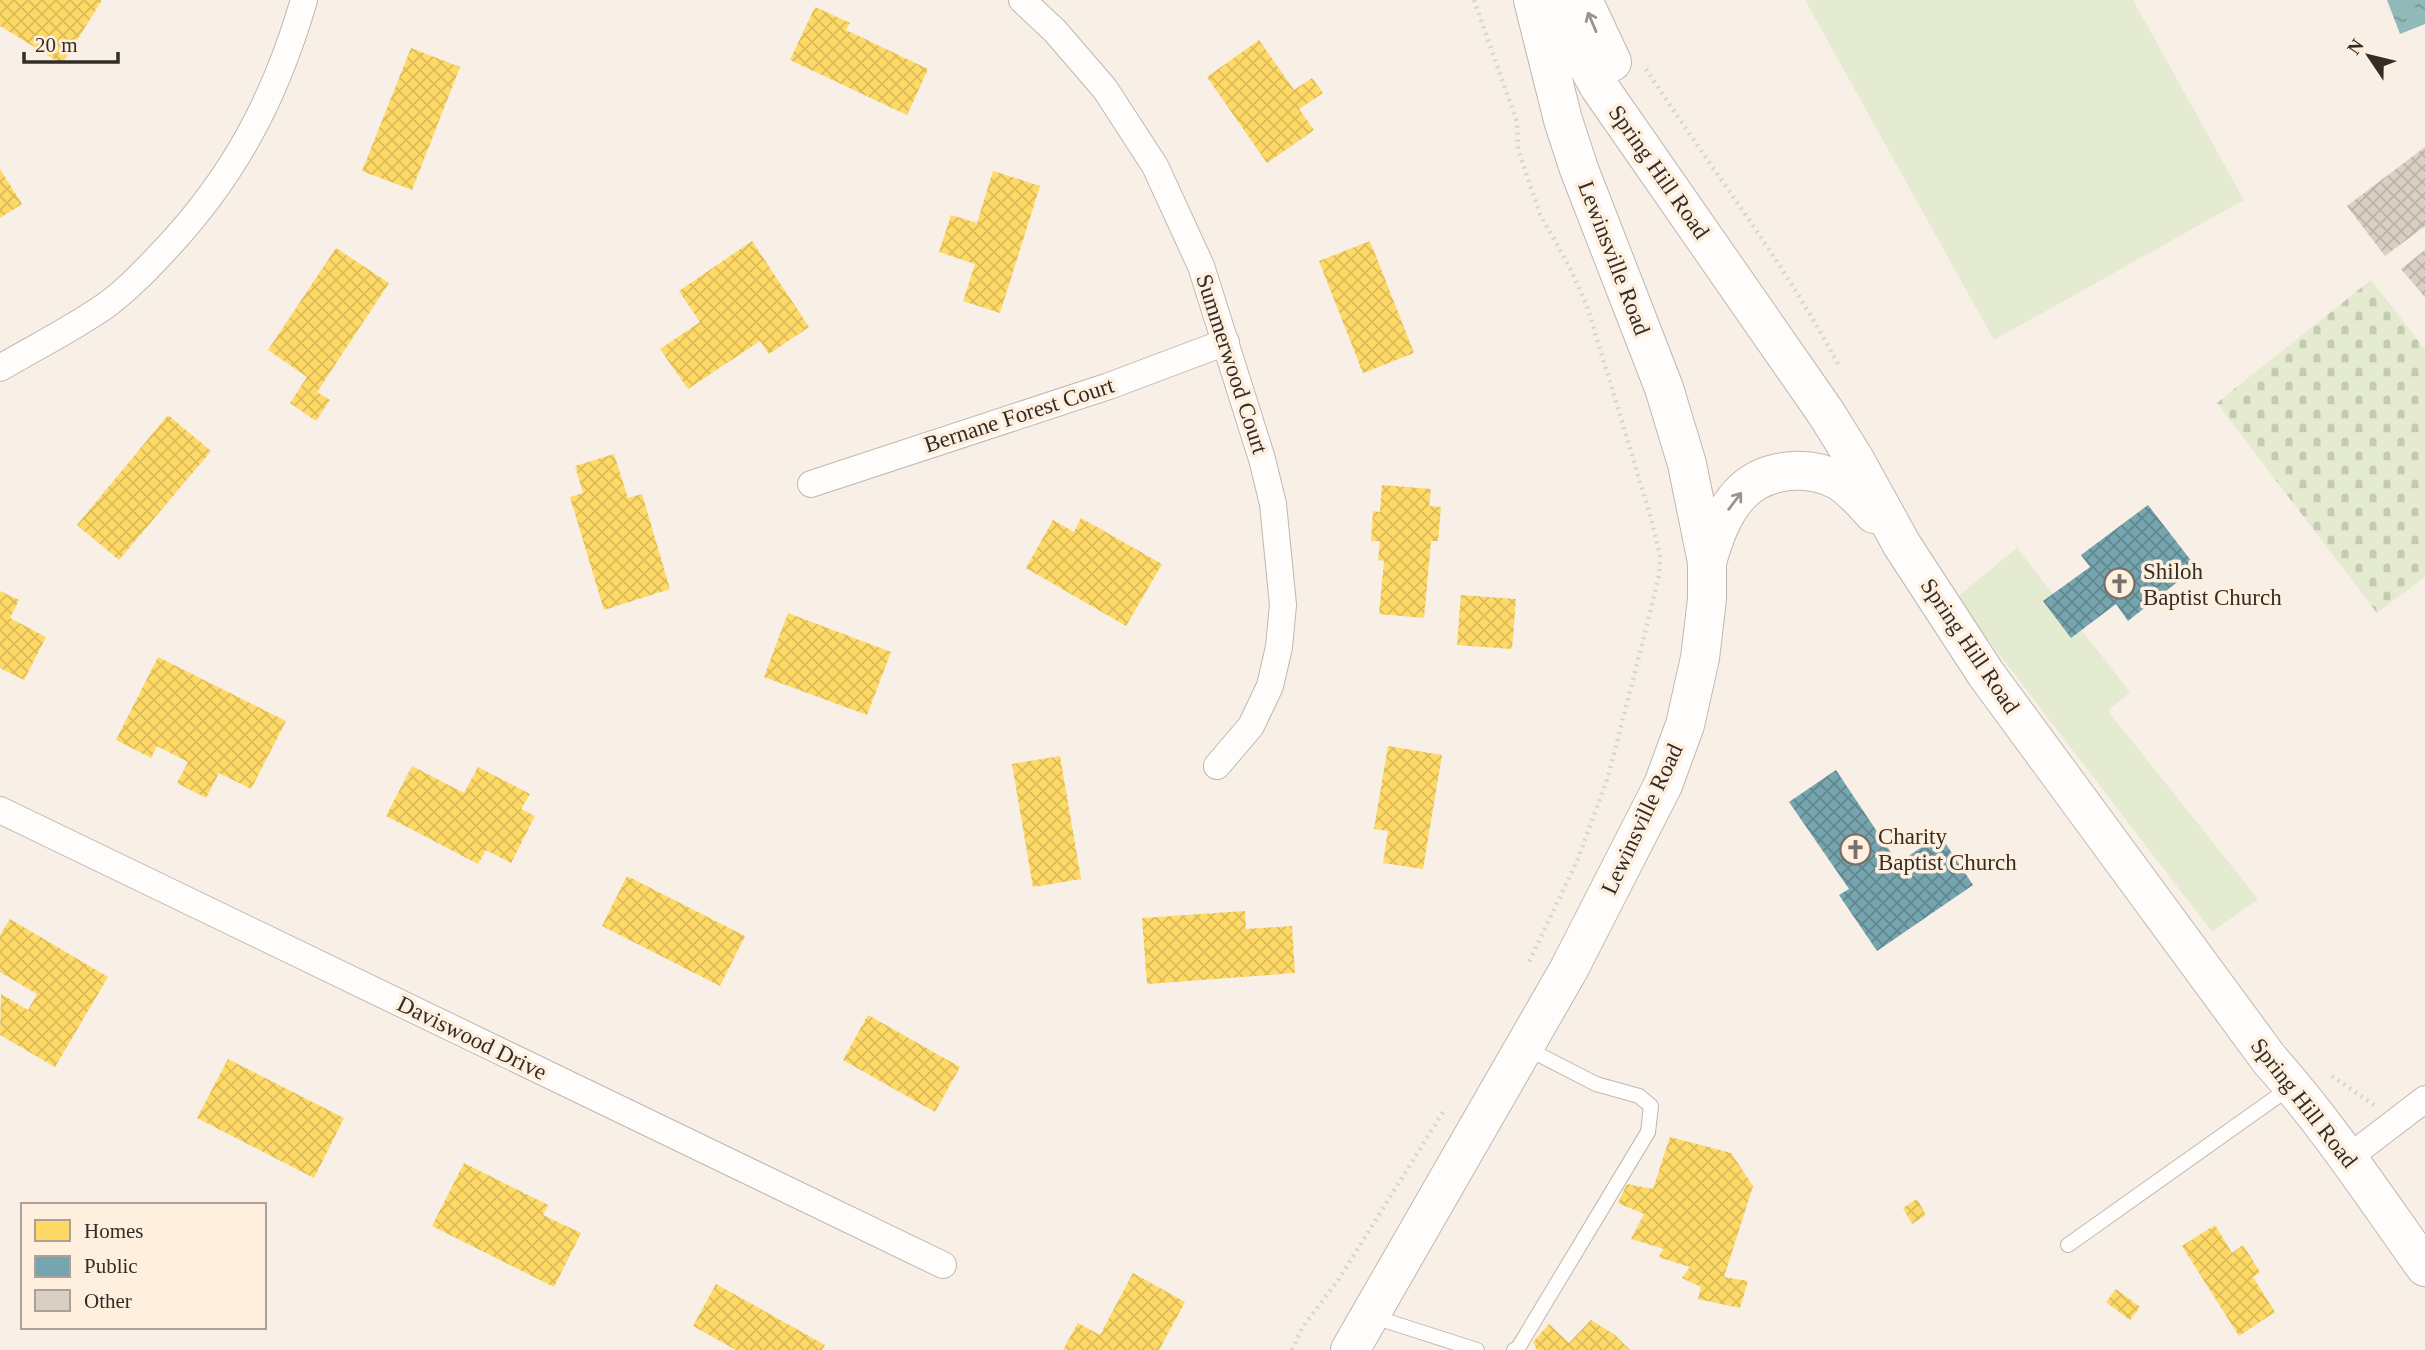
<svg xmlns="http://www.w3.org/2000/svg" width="2425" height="1350" viewBox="0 0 2425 1350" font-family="Georgia,serif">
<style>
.green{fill:#e5ebd0}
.cemetery{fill:url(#cemetery-stones)}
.water{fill:url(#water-ripples)}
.homes{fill:url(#homes-cross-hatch)}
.public{fill:url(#public-cross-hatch)}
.building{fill:url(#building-cross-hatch)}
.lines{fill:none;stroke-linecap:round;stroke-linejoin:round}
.service-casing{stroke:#bfb8b1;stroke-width:16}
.minor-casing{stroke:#bfb8b1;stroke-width:28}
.secondary-casing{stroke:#bfb8b1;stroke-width:40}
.path{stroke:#d7d4d2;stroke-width:4.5;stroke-dasharray:2 5;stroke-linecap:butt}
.service{stroke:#fefdfb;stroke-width:14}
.minor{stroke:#fefdfb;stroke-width:26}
.secondary{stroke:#fefdfb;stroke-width:38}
.oneway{stroke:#989591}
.labels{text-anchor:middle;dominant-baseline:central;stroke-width:7;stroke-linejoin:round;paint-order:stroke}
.street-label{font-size:23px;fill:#332d27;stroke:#ffefdf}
.poi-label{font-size:23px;fill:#332d27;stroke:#ffefdf;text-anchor:start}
</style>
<defs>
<pattern id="cemetery-stones" width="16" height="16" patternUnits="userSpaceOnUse" patternTransform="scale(1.75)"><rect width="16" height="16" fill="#e5ebd0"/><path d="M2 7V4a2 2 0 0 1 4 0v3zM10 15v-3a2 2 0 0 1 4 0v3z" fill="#c5cab3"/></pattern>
<pattern id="water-ripples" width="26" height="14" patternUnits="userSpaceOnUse" patternTransform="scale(1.75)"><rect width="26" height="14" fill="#90b9b8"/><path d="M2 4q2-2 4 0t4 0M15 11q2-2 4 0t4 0" fill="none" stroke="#769796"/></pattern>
<pattern id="homes-cross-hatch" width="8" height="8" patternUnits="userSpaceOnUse" patternTransform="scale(1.75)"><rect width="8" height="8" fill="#ffd966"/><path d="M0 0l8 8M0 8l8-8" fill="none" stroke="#dbbb58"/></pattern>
<pattern id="public-cross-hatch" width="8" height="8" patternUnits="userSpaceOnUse" patternTransform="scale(1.75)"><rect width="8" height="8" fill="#76a5af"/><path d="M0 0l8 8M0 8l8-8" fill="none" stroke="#61878e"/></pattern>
<pattern id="building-cross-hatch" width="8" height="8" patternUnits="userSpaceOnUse" patternTransform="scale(1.75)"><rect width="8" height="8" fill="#dacfc3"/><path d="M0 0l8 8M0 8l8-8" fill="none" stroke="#bcb2a8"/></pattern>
</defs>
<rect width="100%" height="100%" fill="#f8efe6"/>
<g class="green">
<polygon points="1805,0 2133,0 2244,200 1994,340"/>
<polygon points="2017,548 2130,692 2108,711 2258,899 2212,932 1956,598"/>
</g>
<polygon class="cemetery" points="2371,280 2425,349 2425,577 2377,613 2217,403"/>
<polygon class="water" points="2387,0 2425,0 2425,24 2400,34"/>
<g class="homes">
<polygon points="0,0 102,0 62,64 0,26"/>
<polygon points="815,7 850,23 846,30 928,69 907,115 790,60"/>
<polygon points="1259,40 1294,90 1312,78 1323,93 1299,109 1314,130 1267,163 1207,77"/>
<polygon points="411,48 460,67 412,190 362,171"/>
<polygon points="0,169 22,204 0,218"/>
<polygon points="993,171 1040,186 1000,313 963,301 975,264 939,252 951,215 977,223"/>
<polygon points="752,241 809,327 769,354 760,341 688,389 660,349 700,322 679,291"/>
<polygon points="1370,241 1414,353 1363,373 1319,261"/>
<polygon points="336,248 389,283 317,392 330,400 316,421 290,403 307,377 268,350"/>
<polygon points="168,415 211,451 119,560 77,525"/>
<polygon points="614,454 628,498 642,494 670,589 604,610 570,497 583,493 575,466"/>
<polygon points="1382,485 1431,489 1429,506 1441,507 1438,541 1431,541 1424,618 1379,614 1384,561 1378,560 1380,541 1371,541 1373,511 1380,512"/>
<polygon points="1081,518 1162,564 1126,626 1026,568 1053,520 1074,532"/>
<polygon points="0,591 19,600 10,618 46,637 24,680 0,668"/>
<polygon points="1461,595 1516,599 1512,649 1457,645"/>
<polygon points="788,613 891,652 867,715 764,677"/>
<polygon points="158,657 286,721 251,789 219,773 206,798 177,783 188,762 157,746 151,758 116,740"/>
<polygon points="1388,746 1442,755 1423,869 1383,863 1388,831 1374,829"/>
<polygon points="1060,756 1081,879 1033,887 1012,764"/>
<polygon points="412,766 464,793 478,767 530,794 521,809 535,816 511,863 486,850 478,864 386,816"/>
<polygon points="627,876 745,936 720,986 602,926"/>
<polygon points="1245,911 1246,929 1292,926 1295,973 1147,984 1142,918"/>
<polygon points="10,919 108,977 55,1067 0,1035 1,994 28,1010 37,994 0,972 0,935"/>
<polygon points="868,1015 960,1067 935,1112 843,1060"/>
<polygon points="228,1059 344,1118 314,1178 197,1118"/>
<polygon points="1670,1137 1731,1153 1753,1186 1724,1277 1748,1281 1740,1308 1698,1299 1701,1287 1682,1278 1690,1267 1658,1257 1664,1249 1631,1239 1644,1214 1618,1203 1627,1184 1653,1189"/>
<polygon points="464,1163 548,1205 543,1215 581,1233 554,1287 432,1226"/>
<polygon points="1917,1199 1926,1215 1912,1224 1903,1208"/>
<polygon points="2215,1225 2232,1253 2243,1245 2260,1272 2253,1277 2275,1312 2239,1336 2182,1246"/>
<polygon points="1133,1273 1185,1302 1159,1350 1063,1350 1078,1323 1100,1335"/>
<polygon points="716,1284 825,1345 822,1350 736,1350 693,1326"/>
<polygon points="2116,1289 2140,1307 2130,1320 2106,1302"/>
<polygon points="1591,1320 1615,1335 1630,1350 1537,1350 1533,1342 1549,1324 1569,1343"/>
</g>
<g class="public">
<polygon points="2148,505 2196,567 2128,621 2116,604 2071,638 2043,601 2090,567 2081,555"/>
<polygon points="1836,770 1898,863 1940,835 1973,885 1877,951 1839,895 1849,889 1789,802"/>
</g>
<g class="building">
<polygon points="2425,147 2425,226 2385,256 2347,206"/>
<polygon points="2425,250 2425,297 2401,269"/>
</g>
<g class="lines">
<defs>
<g id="service">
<polyline points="2068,1245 2292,1086"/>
<polyline points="1371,1316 1477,1350"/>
<polyline points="1514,1350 1518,1348 1648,1132 1651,1106 1639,1096 1596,1084 1526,1048"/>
</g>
<g id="minor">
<polyline points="1022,0 1055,31 1105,89 1155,166 1201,266 1262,459 1273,504 1283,605 1279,647 1270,686 1251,726 1217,766"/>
<path d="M0,368C34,348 72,329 105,306C126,291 145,271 163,252C234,177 275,99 304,0"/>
<polyline points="811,484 1109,386 1226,342"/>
<polyline points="0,810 943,1265"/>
<polyline points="2348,1158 2425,1099"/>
</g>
<g id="secondary">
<path d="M1550,0L1600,88L1826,413L1854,458L1902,545L1986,674L2269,1059C2327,1124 2375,1197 2425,1267"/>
<polyline points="1583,0 1612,62"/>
<path d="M1707,562C1714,538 1722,514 1739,495C1763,468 1808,464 1839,481C1852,489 1864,503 1874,514"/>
<polyline points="1350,1350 1569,969 1663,785 1685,725 1700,658 1707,599 1707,562 1687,464 1664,388 1579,169 1563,120 1533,0"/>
</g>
</defs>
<use href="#service" class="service-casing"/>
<use href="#minor" class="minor-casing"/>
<use href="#secondary" class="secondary-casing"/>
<g class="path">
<polyline points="1474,0 1517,122 1518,149 1540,214 1569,266 1587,306 1651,518 1660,556 1659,575 1647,625 1608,777 1577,861 1529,962"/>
<path d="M1646,69C1710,168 1784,261 1839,366"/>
<polyline points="2332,1076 2374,1105"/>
<polyline points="1292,1350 1302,1328 1339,1279 1445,1109"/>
</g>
<use href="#service" class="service"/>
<use href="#minor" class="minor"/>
<use href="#secondary" class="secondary"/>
</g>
<defs><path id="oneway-shaft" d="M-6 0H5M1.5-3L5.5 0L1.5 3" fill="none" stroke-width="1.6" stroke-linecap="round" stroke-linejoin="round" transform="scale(1.75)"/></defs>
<g class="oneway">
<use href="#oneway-shaft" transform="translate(1592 22) rotate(-113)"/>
<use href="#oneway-shaft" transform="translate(1735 501) rotate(-53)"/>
</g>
<defs>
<symbol id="church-ring" viewBox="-11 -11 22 22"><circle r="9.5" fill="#ffefdf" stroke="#78716a" stroke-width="1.5"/><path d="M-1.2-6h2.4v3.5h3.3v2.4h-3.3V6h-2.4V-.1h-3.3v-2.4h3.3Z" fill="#78716a"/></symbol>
</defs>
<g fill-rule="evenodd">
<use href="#church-ring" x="2102" y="566" width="35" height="35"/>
<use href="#church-ring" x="1838" y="832" width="35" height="35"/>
</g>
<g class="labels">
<g class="street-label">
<text transform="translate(1659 172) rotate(55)">Spring Hill Road</text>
<text transform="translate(1614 258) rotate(69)">Lewinsville Road</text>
<text transform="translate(1232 364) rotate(72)">Summerwood Court</text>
<text transform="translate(1019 415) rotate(-18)">Bernane Forest Court</text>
<text transform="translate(1970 646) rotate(56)">Spring Hill Road</text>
<text transform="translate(1642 819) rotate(-65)">Lewinsville Road</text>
<text transform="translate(472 1038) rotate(26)">Daviswood Drive</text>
<text transform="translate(2304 1103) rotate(52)">Spring Hill Road</text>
</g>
<g class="poi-label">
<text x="2143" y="571">Shiloh<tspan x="2143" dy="26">Baptist Church</tspan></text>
<text x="1878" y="836">Charity<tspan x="1878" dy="26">Baptist Church</tspan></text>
</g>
</g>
<rect x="21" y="1203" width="245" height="126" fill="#ffefdf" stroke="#ada195" stroke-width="2"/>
<rect x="35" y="1220" width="35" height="21" fill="#ffd966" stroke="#ada195" stroke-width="2"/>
<text x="84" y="1238" font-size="21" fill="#332d27">Homes</text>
<rect x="35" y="1256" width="35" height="21" fill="#76a5af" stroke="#ada195" stroke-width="2"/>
<text x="84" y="1273" font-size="21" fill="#332d27">Public</text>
<rect x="35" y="1290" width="35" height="21" fill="#dacfc3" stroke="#ada195" stroke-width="2"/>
<text x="84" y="1308" font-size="21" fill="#332d27">Other</text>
<g transform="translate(2369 56) rotate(305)" stroke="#ffefdf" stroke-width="5" paint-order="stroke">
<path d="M0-5L12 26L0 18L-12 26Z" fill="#332d27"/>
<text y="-10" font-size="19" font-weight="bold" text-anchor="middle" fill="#332d27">N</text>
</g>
<path d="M24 52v10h94v-10" fill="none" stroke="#332d27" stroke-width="3.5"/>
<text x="35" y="52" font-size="21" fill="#332d27" stroke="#ffefdf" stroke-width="5" paint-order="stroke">20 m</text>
</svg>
